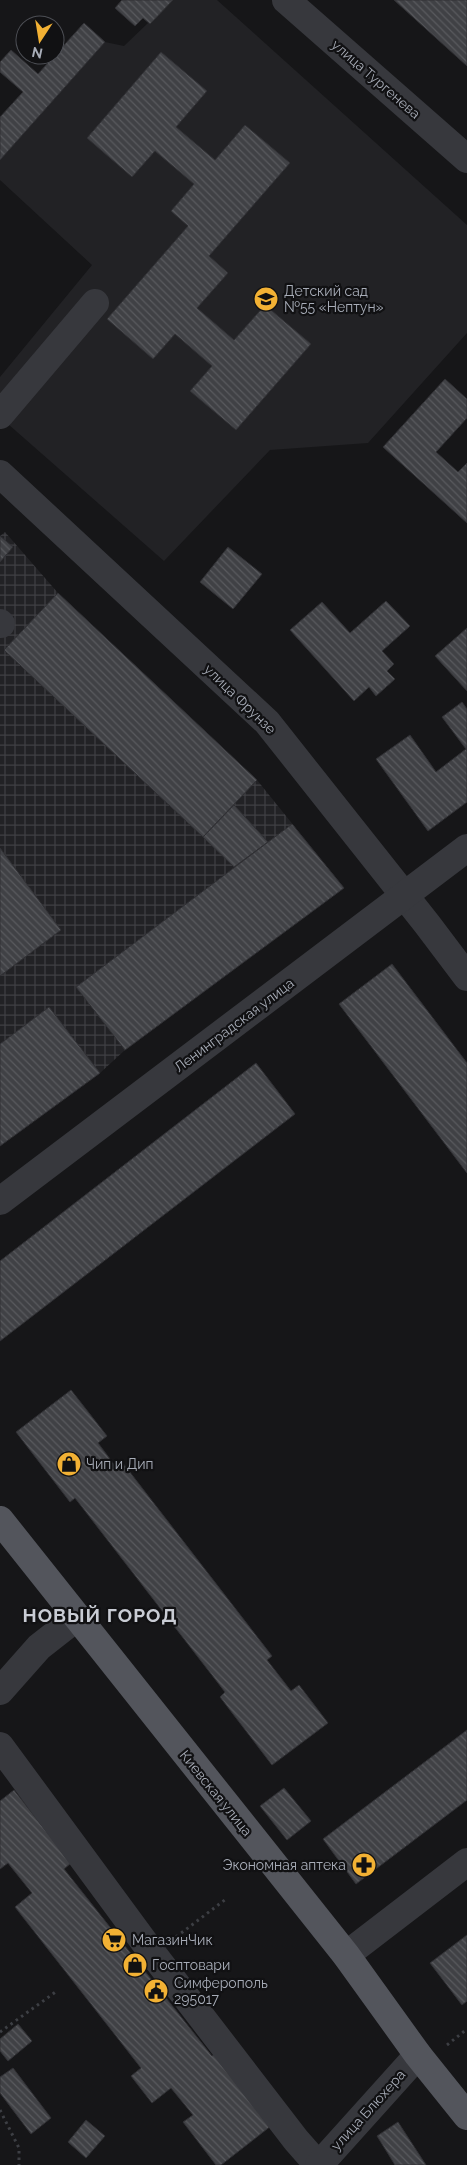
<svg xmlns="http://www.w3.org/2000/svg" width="467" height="2165" viewBox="0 0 467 2165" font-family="Raleway,sans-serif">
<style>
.built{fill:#222225}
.industrial{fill:url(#industrial-grid)}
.building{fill:url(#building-back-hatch);stroke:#303034}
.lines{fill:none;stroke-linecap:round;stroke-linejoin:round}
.path{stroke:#3d3f44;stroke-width:3;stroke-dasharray:2.5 4;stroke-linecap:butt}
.minor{stroke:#37383d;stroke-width:28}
.major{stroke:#53555c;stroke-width:28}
.labels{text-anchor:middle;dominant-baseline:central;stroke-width:4.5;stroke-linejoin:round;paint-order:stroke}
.street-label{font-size:14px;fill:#a8adb8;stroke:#111113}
.poi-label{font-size:14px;fill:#a8adb8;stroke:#111113;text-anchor:start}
.district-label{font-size:19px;font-weight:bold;letter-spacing:1px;fill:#c9ccd4;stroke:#111113}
</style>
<defs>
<pattern id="industrial-grid" width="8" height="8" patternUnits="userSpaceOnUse" patternTransform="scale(1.25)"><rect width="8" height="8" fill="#222225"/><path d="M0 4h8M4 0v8" fill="none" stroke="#3f3f43"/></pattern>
<pattern id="building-back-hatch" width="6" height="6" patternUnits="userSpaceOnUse" patternTransform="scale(1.25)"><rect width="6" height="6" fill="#404145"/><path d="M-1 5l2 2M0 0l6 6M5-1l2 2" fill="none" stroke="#595a5e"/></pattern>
</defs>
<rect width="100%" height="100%" fill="#161618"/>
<polygon class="built" points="172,0 217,0 467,225 467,333 368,443 270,450 164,561 0,417 0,377 92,265 0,180 0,160 105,42 124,46"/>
<polygon class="industrial" points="5,532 58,593 257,780 344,888 125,1050 100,1073 0,1146 0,536"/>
<g class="building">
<polygon points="122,0 173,0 150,24 143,18 135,26 115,8"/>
<polygon points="394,0 467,0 467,66"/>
<polygon points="84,23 105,42 0,160 0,117 23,92 0,72 0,62 11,50 38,74"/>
<polygon points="161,52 207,91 176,127 215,160 245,125 290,163 209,256 228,273 197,308 234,340 265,305 311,344 236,430 190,391 212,366 175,334 153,359 107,319 188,226 171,211 194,184 155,151 132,177 87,138"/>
<polygon points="445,379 467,399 467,418 436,452 458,472 467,463 467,523 383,447"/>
<polygon points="0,536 13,547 0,562"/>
<polygon points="228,547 262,574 233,609 200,582"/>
<polygon points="58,593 257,780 203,837 4,650"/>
<polygon points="386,601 410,626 382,651 394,664 387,671 395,679 376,696 369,687 354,701 290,630 322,602 350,633"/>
<polygon points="467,628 467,691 435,656"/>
<polygon points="462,702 467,709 467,802 428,831 376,759 410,735 436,772 466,749 442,717"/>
<polygon points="234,805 268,842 234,867 203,837"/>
<polygon points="292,824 344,888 125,1050 76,987"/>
<polygon points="0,848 61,930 0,976"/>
<polygon points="392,964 467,1063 467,1173 339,1004"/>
<polygon points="49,1007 100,1073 0,1146 0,1044"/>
<polygon points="256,1063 295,1114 0,1341 0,1261"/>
<polygon points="71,1390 107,1436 98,1443 116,1467 122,1462 272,1656 267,1660 291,1691 299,1685 328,1723 272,1765 220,1697 225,1692 75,1498 70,1502 16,1432"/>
<polygon points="467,1730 467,1800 356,1884 323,1839"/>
<polygon points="284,1788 311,1821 287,1840 260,1806"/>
<polygon points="14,1790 71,1863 64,1869 212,2056 219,2051 276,2122 221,2165 216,2165 183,2122 193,2115 171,2088 152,2103 131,2076 141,2068 15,1907 32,1893 8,1863 0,1869 0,1801"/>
<polygon points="467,1935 467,2001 462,2005 430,1963"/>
<polygon points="18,2024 32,2041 8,2061 0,2051 0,2039"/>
<polygon points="13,2068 51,2118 31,2134 0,2093 0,2077"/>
<polygon points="86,2120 105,2136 86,2158 68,2142"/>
<polygon points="398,2122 426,2165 395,2165 377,2136"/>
</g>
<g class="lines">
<g class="path">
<polyline points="176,1937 226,1899"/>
<polyline points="0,2032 57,1991"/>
<polyline points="447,2045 467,2029"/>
<polyline points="0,2110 19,2148 19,2165"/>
</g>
<g class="minor">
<polyline points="286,0 467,159"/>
<polyline points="0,415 95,303"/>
<polyline points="0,474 267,722 427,924 467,977"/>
<polyline points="0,623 1,624"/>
<polyline points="0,1201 467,848"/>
<polyline points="0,1691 39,1647 76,1618"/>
<polyline points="0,1746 153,1954 296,2140 318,2165"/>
<polyline points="346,1955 467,1862"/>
<polyline points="319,2165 418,2055"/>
</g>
<polyline class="major" points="0,1520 346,1955 418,2055 467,2116"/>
</g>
<defs>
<symbol id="school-disc" viewBox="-11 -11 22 22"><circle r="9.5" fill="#f2b134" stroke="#111113"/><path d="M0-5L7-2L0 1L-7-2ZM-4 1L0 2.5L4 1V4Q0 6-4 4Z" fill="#111"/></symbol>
<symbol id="shop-disc" viewBox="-11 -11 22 22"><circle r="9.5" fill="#f2b134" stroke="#111113"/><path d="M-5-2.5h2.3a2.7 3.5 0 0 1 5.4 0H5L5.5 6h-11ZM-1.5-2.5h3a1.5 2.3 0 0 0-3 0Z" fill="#111"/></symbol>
<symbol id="pharmacy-disc" viewBox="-11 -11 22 22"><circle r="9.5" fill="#f2b134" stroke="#111113"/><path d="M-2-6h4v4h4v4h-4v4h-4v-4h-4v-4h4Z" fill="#111"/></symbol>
<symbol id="supermarket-disc" viewBox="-11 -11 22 22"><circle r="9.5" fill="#f2b134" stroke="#111113"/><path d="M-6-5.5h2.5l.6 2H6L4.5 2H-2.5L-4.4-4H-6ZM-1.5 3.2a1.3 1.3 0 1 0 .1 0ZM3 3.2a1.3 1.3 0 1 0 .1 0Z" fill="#111"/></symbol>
<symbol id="civic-disc" viewBox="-11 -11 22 22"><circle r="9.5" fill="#f2b134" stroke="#111113"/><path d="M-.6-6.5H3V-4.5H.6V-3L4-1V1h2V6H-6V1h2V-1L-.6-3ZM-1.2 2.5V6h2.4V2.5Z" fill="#111"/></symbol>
</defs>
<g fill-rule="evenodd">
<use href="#school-disc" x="252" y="285" width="28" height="28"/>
<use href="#shop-disc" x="55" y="1450" width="28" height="28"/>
<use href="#pharmacy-disc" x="350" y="1851" width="28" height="28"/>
<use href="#supermarket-disc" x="100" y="1926" width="28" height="28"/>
<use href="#shop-disc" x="121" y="1951" width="28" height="28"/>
<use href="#civic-disc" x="142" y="1977" width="28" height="28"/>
</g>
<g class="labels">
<g class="street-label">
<text transform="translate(376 79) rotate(41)">улица Тургенева</text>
<text transform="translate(240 699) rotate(44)">улица Фрунзе</text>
<text transform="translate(234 1025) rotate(-37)">Ленинградская улица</text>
<text transform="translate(216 1793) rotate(51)">Киевская улица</text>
<text transform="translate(368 2110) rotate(-48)">улица Блюхера</text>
</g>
<g class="poi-label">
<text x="284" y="291">Детский сад<tspan x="284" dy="16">№55 «Нептун»</tspan></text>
<text x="86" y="1464">Чип и Дип</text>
<text x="346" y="1865" text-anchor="end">Экономная аптека</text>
<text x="132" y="1940">МагазинЧик</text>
<text x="152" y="1965">Госптовари</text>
<text x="174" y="1983">Симферополь<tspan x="174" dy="16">295017</tspan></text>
</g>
<g class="district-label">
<text x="100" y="1615">НОВЫЙ ГОРОД</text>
</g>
</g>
<g transform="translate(40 40) rotate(192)"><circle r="24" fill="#111113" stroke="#4d4f55"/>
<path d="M0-4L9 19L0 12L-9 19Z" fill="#f2b134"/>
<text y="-8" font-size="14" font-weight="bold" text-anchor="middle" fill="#a8adb8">N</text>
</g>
</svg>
